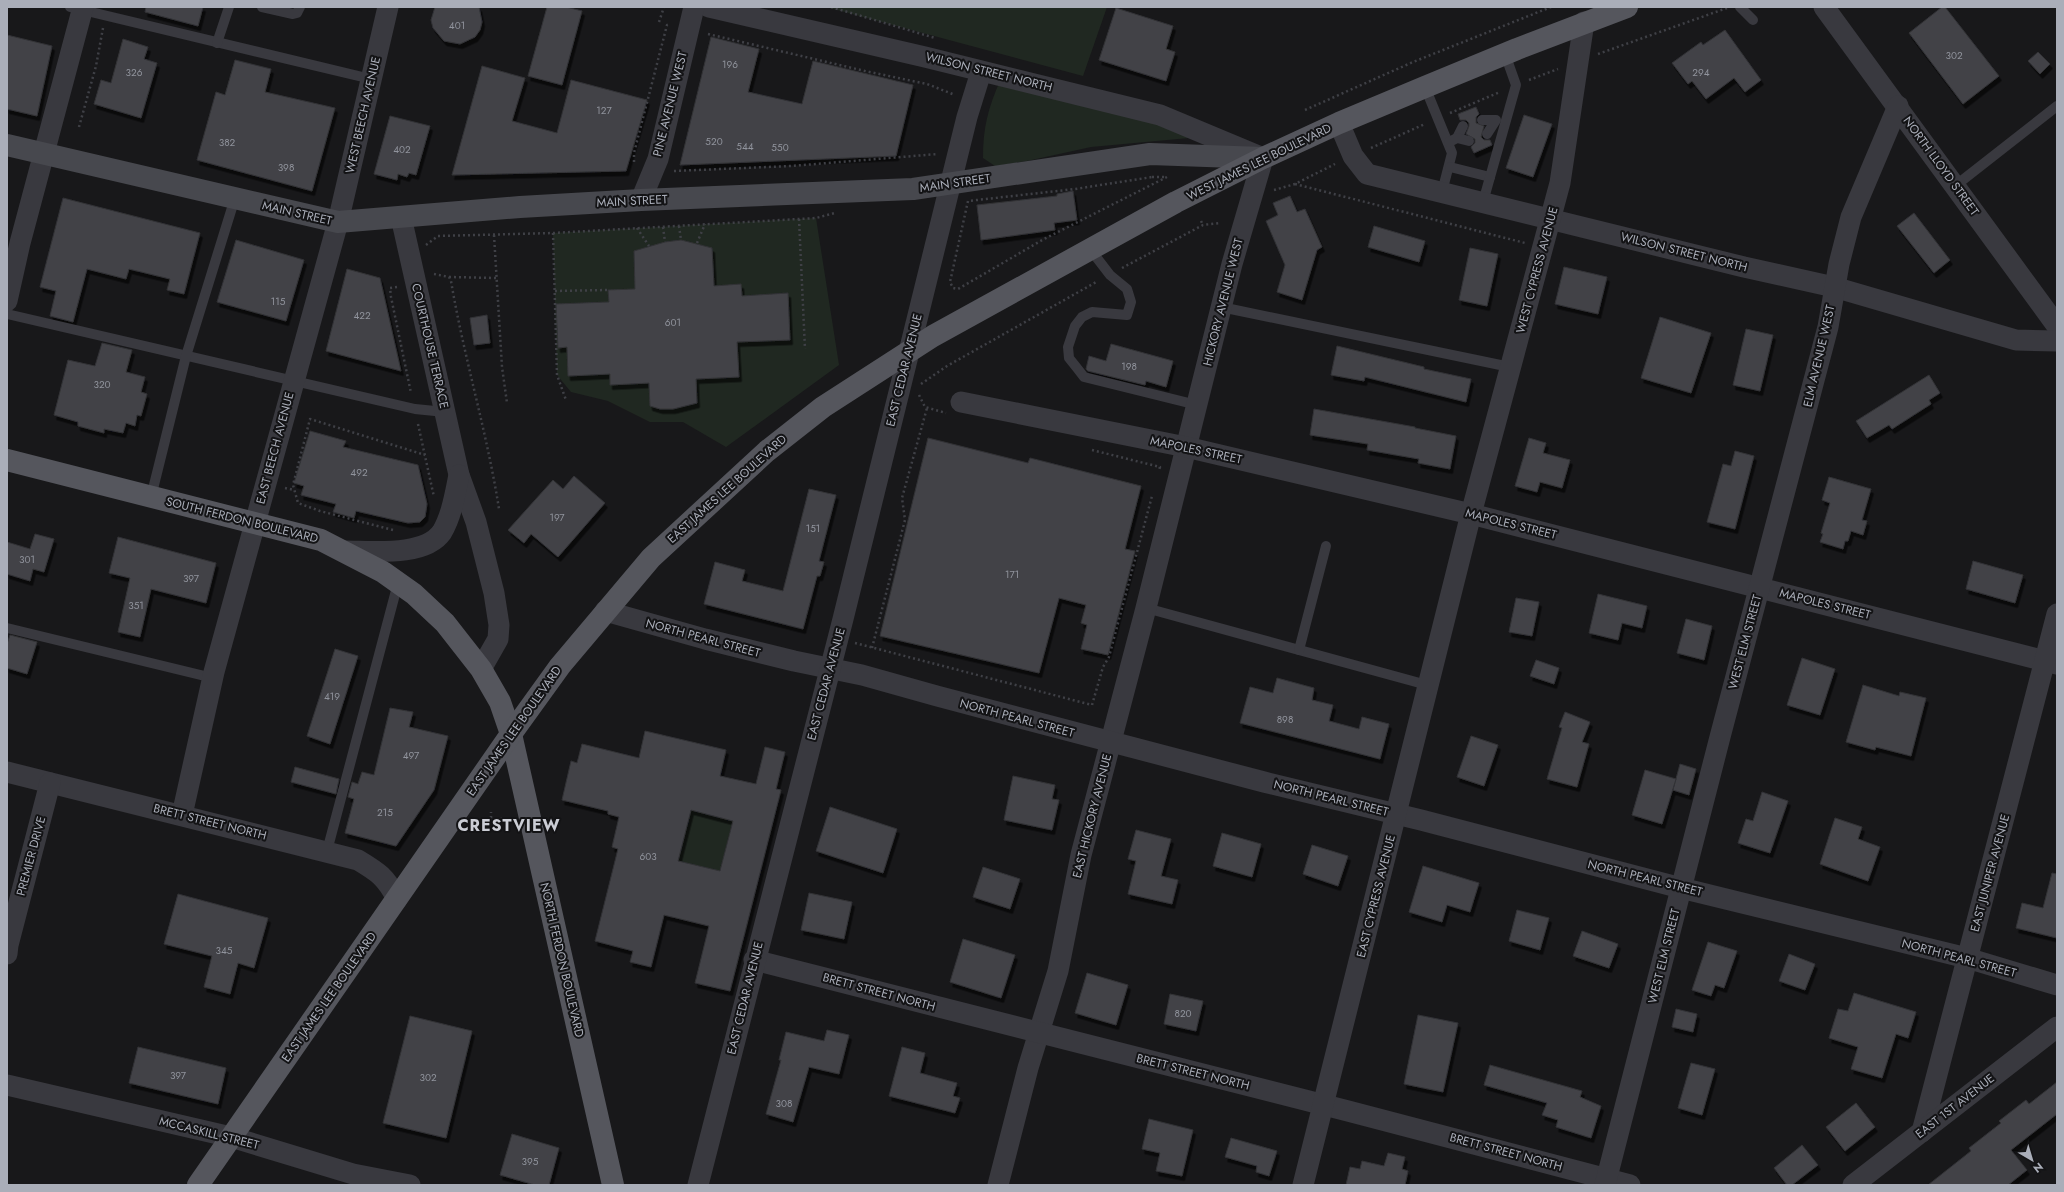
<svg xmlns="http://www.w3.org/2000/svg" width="2064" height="1192" viewBox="0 0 2064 1192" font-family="Jost,sans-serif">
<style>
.green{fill:#202821}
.building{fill:#424347;stroke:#323236;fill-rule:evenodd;filter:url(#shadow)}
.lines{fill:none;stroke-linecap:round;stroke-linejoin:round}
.path{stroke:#3f4046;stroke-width:2.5;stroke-dasharray:2 3;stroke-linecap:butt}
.lane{stroke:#39393f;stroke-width:10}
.street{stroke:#39393f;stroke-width:21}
.secondary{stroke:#47484e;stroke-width:22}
.primary{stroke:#55565d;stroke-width:22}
.labels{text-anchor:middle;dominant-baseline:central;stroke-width:4;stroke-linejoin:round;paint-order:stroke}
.number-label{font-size:10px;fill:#90939c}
.street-label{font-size:12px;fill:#aaaeb9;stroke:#131315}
.district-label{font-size:16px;font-weight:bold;letter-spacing:1px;fill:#cbcdd5;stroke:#131315}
</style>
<defs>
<filter id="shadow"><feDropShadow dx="2.5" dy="4.5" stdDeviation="0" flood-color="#0009"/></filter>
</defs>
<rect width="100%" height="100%" fill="#18181a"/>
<g class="green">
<polygon points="826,7 1107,7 1083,76"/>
<path d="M1000,81L1120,105L1189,138L1091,147L1027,161L995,166L983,158C983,128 988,108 1000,81Z"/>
<polygon points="816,218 839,365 726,447 683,422 650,422 608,401 571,392 557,375 553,233"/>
<polygon points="691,810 745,824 731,827 720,871 675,873"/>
</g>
<g class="building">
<polygon points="146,7 203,7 198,26 145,12"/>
<polygon points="435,7 479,7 482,22 480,30 475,37 460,44 444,41 433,28 431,20"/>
<polygon points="547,7 566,7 582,11 562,85 528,76"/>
<polygon points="1942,7 1945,7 1999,76 1963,104 1909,33"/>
<polygon points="1116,8 1173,26 1166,49 1175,52 1166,81 1099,60"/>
<polygon points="1725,30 1761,80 1745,92 1734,78 1706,99 1692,81 1688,84 1672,63 1701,42 1703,45"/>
<polygon points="7,35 52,46 37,116 7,109"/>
<polygon points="711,37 759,49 748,92 802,104 813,61 913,85 896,156 680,165"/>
<polygon points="123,39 148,47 144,59 157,63 141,118 94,104 101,80 111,83"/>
<polygon points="2038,52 2050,64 2040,74 2028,61"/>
<polygon points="235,60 271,69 265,92 335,108 312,191 197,160 216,92 225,95"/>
<polygon points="482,66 525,78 512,121 557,133 571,80 647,100 626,171 452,175"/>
<polygon points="1476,107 1479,114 1476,117 1476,123 1484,126 1481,137 1484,140 1490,140 1492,145 1474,153 1471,147 1475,143 1475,139 1466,134 1469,126 1469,123 1466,120 1460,120 1458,114"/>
<polygon points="1524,115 1552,124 1533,177 1506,168"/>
<polygon points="390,116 430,126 416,175 409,173 407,177 398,174 397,180 374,174"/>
<polygon points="1073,191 1077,220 1054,223 1055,230 981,240 977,205 1057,196 1057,194"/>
<polygon points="1290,196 1297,212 1305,209 1322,247 1317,250 1302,300 1277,292 1285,265 1266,221 1278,215 1273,203"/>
<polygon points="63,198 200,233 184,294 167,290 170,279 129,269 126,279 87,269 73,322 50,316 56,291 40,287"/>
<polygon points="1914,213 1950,260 1934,273 1897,226"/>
<polygon points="1374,226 1425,241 1419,262 1368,247"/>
<polygon points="236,240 304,260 286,321 217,302"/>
<polygon points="681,240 712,248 714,286 741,284 742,296 788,293 790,340 737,342 739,377 696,379 697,403 673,409 660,409 650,406 649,383 610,385 610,374 568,376 567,347 558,348 556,304 609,302 608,290 635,289 634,251 665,242"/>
<polygon points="1470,248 1498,254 1487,306 1459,300"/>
<polygon points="1564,267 1607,277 1598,314 1555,304"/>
<polygon points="347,269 380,278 401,371 326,351"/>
<polygon points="487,315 490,343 474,345 470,318"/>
<polygon points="1660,317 1711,333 1691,393 1641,378"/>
<polygon points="1746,329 1773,335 1760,391 1733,385"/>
<polygon points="102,343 132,350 126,372 145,377 141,392 147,394 141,416 137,415 135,426 126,423 123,433 104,429 104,433 78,426 78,422 54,415 68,360 95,366"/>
<polygon points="1111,344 1173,361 1166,387 1146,381 1145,385 1088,371 1086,369 1089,356 1106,361"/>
<polygon points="1337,346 1424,367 1424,369 1471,379 1466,402 1365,377 1364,381 1331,375"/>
<polygon points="1929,375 1940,393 1929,400 1931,404 1892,429 1889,425 1867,438 1856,421"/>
<polygon points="1314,409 1415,427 1415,428 1456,436 1450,469 1418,463 1419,459 1367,450 1368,444 1310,435"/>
<polygon points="310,431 346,441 343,447 418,465 427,504 425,517 420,522 408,523 356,511 354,518 333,512 336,504 301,495 304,486 294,483"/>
<polygon points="928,438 1028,463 1030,458 1141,486 1125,549 1135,551 1108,655 1081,649 1087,625 1081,623 1086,605 1059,598 1039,673 880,636"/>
<polygon points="1529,438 1546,443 1543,453 1570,460 1562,488 1540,482 1537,492 1515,486"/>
<polygon points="1735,451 1754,456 1735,529 1707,522 1723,464 1731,466"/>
<polygon points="574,476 605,503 558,557 531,534 524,543 508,530 553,480 563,489"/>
<polygon points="1829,477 1871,489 1862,520 1867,521 1863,535 1851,531 1848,541 1845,541 1843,549 1820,542 1823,534 1821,533 1830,503 1822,500"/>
<polygon points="809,489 836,495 819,561 824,562 820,576 817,576 803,629 704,604 715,562 745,570 742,581 783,591"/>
<polygon points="35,534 54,539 44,572 33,569 30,581 7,574 7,542 30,549"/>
<polygon points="118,537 216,563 206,603 151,589 140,637 118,632 130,578 109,573"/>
<polygon points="1973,561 2023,575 2015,603 1966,589"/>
<polygon points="1598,594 1647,606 1642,628 1622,623 1618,640 1589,633"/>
<polygon points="1516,598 1539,602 1532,636 1509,632"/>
<polygon points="1686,619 1712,626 1704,660 1677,653"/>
<polygon points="10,635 37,642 27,674 7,668 7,644"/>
<polygon points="335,649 358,656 330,744 307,736"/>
<polygon points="1802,658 1835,669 1820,715 1787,705"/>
<polygon points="1536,660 1559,668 1554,684 1530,676"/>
<polygon points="1277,678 1314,688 1312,700 1333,705 1329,721 1359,729 1362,717 1389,724 1380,759 1240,723 1250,687 1273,693"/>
<polygon points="1863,685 1899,696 1900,692 1926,698 1911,756 1876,747 1875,750 1846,742"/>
<polygon points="390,708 413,712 409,727 448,736 434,790 396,846 345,833 354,799 348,797 352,782 358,784 362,772 374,775"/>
<polygon points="1565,712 1590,722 1582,742 1589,744 1577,787 1547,779 1562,728 1559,727"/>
<path d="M645,731L726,750L720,776L756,784L765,747L785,752L776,789L781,790L730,991L695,983L709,926L664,915L651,967L630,962L633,951L595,941L618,849L612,847L619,817L608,814V811L562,800L571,761L577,763L582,744L639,758ZM691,810L733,821L720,871L678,861Z"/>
<polygon points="1471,736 1498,745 1484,786 1457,777"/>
<polygon points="1680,764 1696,769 1689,795 1673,790"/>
<polygon points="295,767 339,779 336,794 291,782"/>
<polygon points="1645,770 1676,779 1662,824 1632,815"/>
<polygon points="1013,776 1055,785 1052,799 1059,800 1052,830 1004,820"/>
<polygon points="1762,792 1788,801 1770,853 1738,843 1746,819 1753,821"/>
<polygon points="830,807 897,829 883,873 816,851"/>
<polygon points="1835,818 1862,827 1858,839 1880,847 1868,881 1820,864"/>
<polygon points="1136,830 1171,839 1161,876 1178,880 1172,904 1128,894 1136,861 1128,859"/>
<polygon points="1222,833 1261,844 1252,877 1213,866"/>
<polygon points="1312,845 1348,856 1338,886 1303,874"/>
<polygon points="1423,866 1479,883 1470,912 1447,905 1442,922 1409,912"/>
<polygon points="983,867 1020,879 1010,909 973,897"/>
<polygon points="2052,873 2057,874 2057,938 2016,928 2022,903 2043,908"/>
<polygon points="809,893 852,902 844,939 801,930"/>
<polygon points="178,894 268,918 254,968 238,963 230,994 204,987 212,956 164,944"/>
<polygon points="1517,910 1549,918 1540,950 1509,941"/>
<polygon points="1582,931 1618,944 1609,968 1573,956"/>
<polygon points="963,939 1015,955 1001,998 950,982"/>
<polygon points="1708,942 1737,951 1724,988 1715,985 1711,996 1692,990"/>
<polygon points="1789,954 1815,964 1805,990 1779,981"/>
<polygon points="1087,973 1128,985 1116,1025 1075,1013"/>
<polygon points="1854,993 1916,1012 1908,1038 1896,1034 1882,1078 1851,1069 1858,1047 1829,1038 1838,1009 1848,1011"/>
<polygon points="1170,994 1203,1001 1196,1031 1164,1024"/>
<polygon points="1676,1009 1697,1014 1693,1032 1672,1027"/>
<polygon points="1418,1015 1458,1023 1443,1092 1404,1084"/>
<polygon points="410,1016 472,1031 446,1138 383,1123"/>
<polygon points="827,1030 849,1035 839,1074 809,1067 793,1122 766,1114 781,1060 779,1060 786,1032 824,1041"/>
<polygon points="138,1047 226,1068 218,1104 129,1083"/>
<polygon points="902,1047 925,1053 920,1073 957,1083 953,1096 960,1098 955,1113 889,1096"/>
<polygon points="1691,1063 1715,1069 1702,1115 1678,1108"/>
<polygon points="1490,1065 1582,1091 1580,1097 1601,1106 1591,1138 1556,1127 1558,1120 1542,1115 1547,1103 1484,1085"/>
<polygon points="2057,1082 2057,1114 2011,1150 2027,1170 2008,1185 1928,1185 1971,1151 1969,1148 2001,1123 1999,1121 2026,1100 2029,1104"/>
<polygon points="1856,1103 1875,1127 1845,1151 1826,1127"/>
<polygon points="1149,1119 1193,1130 1182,1176 1156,1171 1160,1153 1142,1149"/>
<polygon points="512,1134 559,1148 549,1185 535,1185 500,1175"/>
<polygon points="1231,1138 1277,1151 1269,1176 1256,1172 1257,1166 1225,1157"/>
<polygon points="1802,1145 1818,1165 1792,1185 1787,1185 1774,1168"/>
<polygon points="1388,1153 1405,1157 1402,1169 1408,1171 1405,1185 1346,1185 1350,1167 1360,1169 1362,1161 1384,1166"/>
</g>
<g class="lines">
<g class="path">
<polyline points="831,7 935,38"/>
<polyline points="659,22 664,7"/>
<polyline points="708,34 865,71 927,84 955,95"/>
<polyline points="1598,54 1727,8"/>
<polyline points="1529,80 1558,69"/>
<polyline points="1305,110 1413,62 1551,7"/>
<polyline points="1450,113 1500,92"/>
<polyline points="79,127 96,66 103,28"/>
<polyline points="1371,148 1425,124"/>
<polyline points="634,162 634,153 667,25 670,25"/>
<polyline points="674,171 791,166 938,154"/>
<polygon points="1152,177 1167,177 1044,239 958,289 953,288 950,282 968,201 1075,189"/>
<polyline points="1295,184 1525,243"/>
<polyline points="1274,190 1295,184 1335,164"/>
<polyline points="799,219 805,349"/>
<polyline points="1201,221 1203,225"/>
<polyline points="679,226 681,240"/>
<polyline points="663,227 665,242"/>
<polyline points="637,228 649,246"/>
<polyline points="553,233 557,375 566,400"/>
<polyline points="494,235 502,367 507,403"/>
<polyline points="697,243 705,224"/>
<polyline points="426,245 438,236 553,233 799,219 816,218 835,213"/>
<polyline points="1122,268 1203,225 1220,223"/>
<path d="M434,274L449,277L451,281C464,358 487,432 499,509"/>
<polyline points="449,277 496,278"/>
<polyline points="397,287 390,288 391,297 411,393"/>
<polyline points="555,291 608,290"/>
<polyline points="921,384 947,366 1098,281"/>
<polyline points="919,395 925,407 946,413"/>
<polyline points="418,424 434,497"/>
<polyline points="1092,450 1160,467 1159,470"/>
<polyline points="285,488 294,490"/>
<polyline points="393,530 320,511 298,503 293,485 310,419 425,455"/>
<polyline points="855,643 1092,705 1103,667 1109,657 1152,496"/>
<polyline points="872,648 905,520 902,498 927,408"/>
<polyline points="491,820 505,818"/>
<polyline points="491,828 491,812"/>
</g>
<g class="lane">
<polyline points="70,7 371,79"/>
<polyline points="262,7 293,14 297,13 300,7"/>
<polyline points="1740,7 1753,20"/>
<polyline points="217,43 229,7"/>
<polyline points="1425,87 1452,153 1442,192"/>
<polyline points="1482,120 1496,120 1487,134"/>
<polyline points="1457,138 1463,126"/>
<polyline points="1449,142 1457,138 1469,141"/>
<polyline points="1450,167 1490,177"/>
<polyline points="1955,186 2057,106"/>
<polyline points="1483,202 1516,85 1505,54"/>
<polyline points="1090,249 1110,275 1127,289 1131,302 1127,315 1092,312 1082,317 1075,326 1068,347 1069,358 1077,368 1084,377 1197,405"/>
<polyline points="1221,307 1510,367"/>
<polyline points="7,314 415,409 445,412"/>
<polyline points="151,497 186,356 235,198"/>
<polyline points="1146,608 1427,685"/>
<polyline points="7,628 213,678"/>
<polyline points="1299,650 1326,546"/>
<polyline points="327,851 398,583"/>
</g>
<g class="street">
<polyline points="709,7 925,57 1160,115 1263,158 1232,264 1146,608 1081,855 1058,971 1028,1068 998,1185"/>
<polyline points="1824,7 2057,326"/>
<polyline points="1339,123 1353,156 1367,174 1744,267 1834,287 2016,340 2057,341"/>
<polyline points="641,200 658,159 694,7"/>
<polyline points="401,217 459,475 476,522 494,593 499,625 498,639 481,669"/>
<polyline points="7,301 20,243 83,7"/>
<polyline points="961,402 1186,447 1471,514 2057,664"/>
<path d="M345,551C372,551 425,557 442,532C452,515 455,494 459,475"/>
<polyline points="605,611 705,639 794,661 862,675 937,696 1264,782 1421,820 1681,888 1967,958 2057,985"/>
<path d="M7,772L358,860C378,872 386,877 397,899"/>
<polyline points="182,815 214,672 338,222 388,7"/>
<polyline points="7,954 8,945 50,783"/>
<polyline points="754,960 1348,1111 1630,1185"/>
<polyline points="7,1085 231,1137 353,1174 410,1185"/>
<polyline points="1922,1132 2057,614"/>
<polyline points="698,1185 843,619 967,117 981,72"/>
<polyline points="1303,1185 1471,514 1560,183 1584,22"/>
<polyline points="1605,1185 1720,737 1828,327 1839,264 1851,217 1898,106"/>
<polyline points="1853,1185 2057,1027"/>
</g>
<polyline class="secondary" points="7,145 338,222 520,207 641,200 913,189 1150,154 1263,158"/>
<g class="primary">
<polyline points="7,460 321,540 383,572 414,594 445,623 481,669 500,702 511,734 613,1185"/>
<polyline points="198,1185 511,734 560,666 651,558 767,451 823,407 933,336 1176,202 1263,158 1339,123 1425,87 1517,49 1627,7"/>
</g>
</g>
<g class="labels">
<g class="number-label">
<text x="457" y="25">401</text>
<text x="1954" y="55">302</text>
<text x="730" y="64">196</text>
<text x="134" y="72">326</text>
<text x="1701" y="72">294</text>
<text x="604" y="110">127</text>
<text x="714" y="141">520</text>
<text x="227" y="142">382</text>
<text x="745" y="146">544</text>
<text x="780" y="147">550</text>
<text x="402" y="149">402</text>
<text x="286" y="167">398</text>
<text x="278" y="301">115</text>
<text x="362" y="315">422</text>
<text x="673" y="322">601</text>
<text x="1129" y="366">198</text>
<text x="102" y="384">320</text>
<text x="359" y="472">492</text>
<text x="557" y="517">197</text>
<text x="813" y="528">151</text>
<text x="27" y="559">301</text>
<text x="1012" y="574">171</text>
<text x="191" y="578">397</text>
<text x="136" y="605">351</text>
<text x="332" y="696">419</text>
<text x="1285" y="719">898</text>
<text x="411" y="755">497</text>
<text x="385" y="812">215</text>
<text x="648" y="856">603</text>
<text x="224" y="950">345</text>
<text x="1183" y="1013">820</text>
<text x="178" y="1075">397</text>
<text x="428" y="1077">302</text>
<text x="784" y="1103">308</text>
<text x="530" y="1161">395</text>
</g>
<g class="street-label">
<text transform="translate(989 72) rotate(14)">WILSON STREET NORTH</text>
<text transform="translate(670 104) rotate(-76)">PINE AVENUE WEST</text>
<text transform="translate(363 115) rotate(-77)">WEST BEECH AVENUE</text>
<text transform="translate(1259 162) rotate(-26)">WEST JAMES LEE BOULEVARD</text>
<text transform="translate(1941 166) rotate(54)">NORTH LLOYD STREET</text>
<text transform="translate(955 183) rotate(-8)">MAIN STREET</text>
<text transform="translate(632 201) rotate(-3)">MAIN STREET</text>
<text transform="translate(297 213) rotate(13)">MAIN STREET</text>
<text transform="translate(1684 252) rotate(14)">WILSON STREET NORTH</text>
<text transform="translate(1537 270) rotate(-75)">WEST CYPRESS AVENUE</text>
<text transform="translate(1223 302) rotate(-76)">HICKORY AVENUE WEST</text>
<text transform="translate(430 346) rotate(77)">COURTHOUSE TERRACE</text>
<text transform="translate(1819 356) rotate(-77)">ELM AVENUE WEST</text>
<text transform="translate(904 370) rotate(-76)">EAST CEDAR AVENUE</text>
<text transform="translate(275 448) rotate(-75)">EAST BEECH AVENUE</text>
<text transform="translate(1196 450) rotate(12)">MAPOLES STREET</text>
<text transform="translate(727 489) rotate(-42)">EAST JAMES LEE BOULEVARD</text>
<text transform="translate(242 520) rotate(14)">SOUTH FERDON BOULEVARD</text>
<text transform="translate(1511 524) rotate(14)">MAPOLES STREET</text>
<text transform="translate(1825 604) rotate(14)">MAPOLES STREET</text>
<text transform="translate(703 638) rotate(15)">NORTH PEARL STREET</text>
<text transform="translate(1745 642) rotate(-75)">WEST ELM STREET</text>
<text transform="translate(826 684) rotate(-75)">EAST CEDAR AVENUE</text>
<text transform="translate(1017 718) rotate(15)">NORTH PEARL STREET</text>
<text transform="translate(514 731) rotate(-55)">EAST JAMES LEE BOULEVARD</text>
<text transform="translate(1331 798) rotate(14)">NORTH PEARL STREET</text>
<text transform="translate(1092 816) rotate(-76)">EAST HICKORY AVENUE</text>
<text transform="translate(210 822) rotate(14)">BRETT STREET NORTH</text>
<text transform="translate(31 856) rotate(-75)">PREMIER DRIVE</text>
<text transform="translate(1990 873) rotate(-75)">EAST JUNIPER AVENUE</text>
<text transform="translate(1645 878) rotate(14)">NORTH PEARL STREET</text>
<text transform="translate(1376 896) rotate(-76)">EAST CYPRESS AVENUE</text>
<text transform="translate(1664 956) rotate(-76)">WEST ELM STREET</text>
<text transform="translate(1959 958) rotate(15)">NORTH PEARL STREET</text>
<text transform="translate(562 960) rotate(77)">NORTH FERDON BOULEVARD</text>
<text transform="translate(879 992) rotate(15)">BRETT STREET NORTH</text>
<text transform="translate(329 997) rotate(-55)">EAST JAMES LEE BOULEVARD</text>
<text transform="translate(745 998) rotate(-76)">EAST CEDAR AVENUE</text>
<text transform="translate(1193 1072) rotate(14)">BRETT STREET NORTH</text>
<text transform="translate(1955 1106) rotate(-38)">EAST 1ST AVENUE</text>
<text transform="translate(209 1133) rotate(14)">MCCASKILL STREET</text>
<text transform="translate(1506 1152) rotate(15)">BRETT STREET NORTH</text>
</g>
<g class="district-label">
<text x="509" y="825">CRESTVIEW</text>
</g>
</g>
<rect width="2064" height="1192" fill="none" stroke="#aaaeb9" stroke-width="16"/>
<g transform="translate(2032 1160) rotate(142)" stroke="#131315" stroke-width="3" paint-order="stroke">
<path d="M0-3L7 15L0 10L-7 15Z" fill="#aaaeb9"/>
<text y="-6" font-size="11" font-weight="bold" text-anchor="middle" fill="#aaaeb9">N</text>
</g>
</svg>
